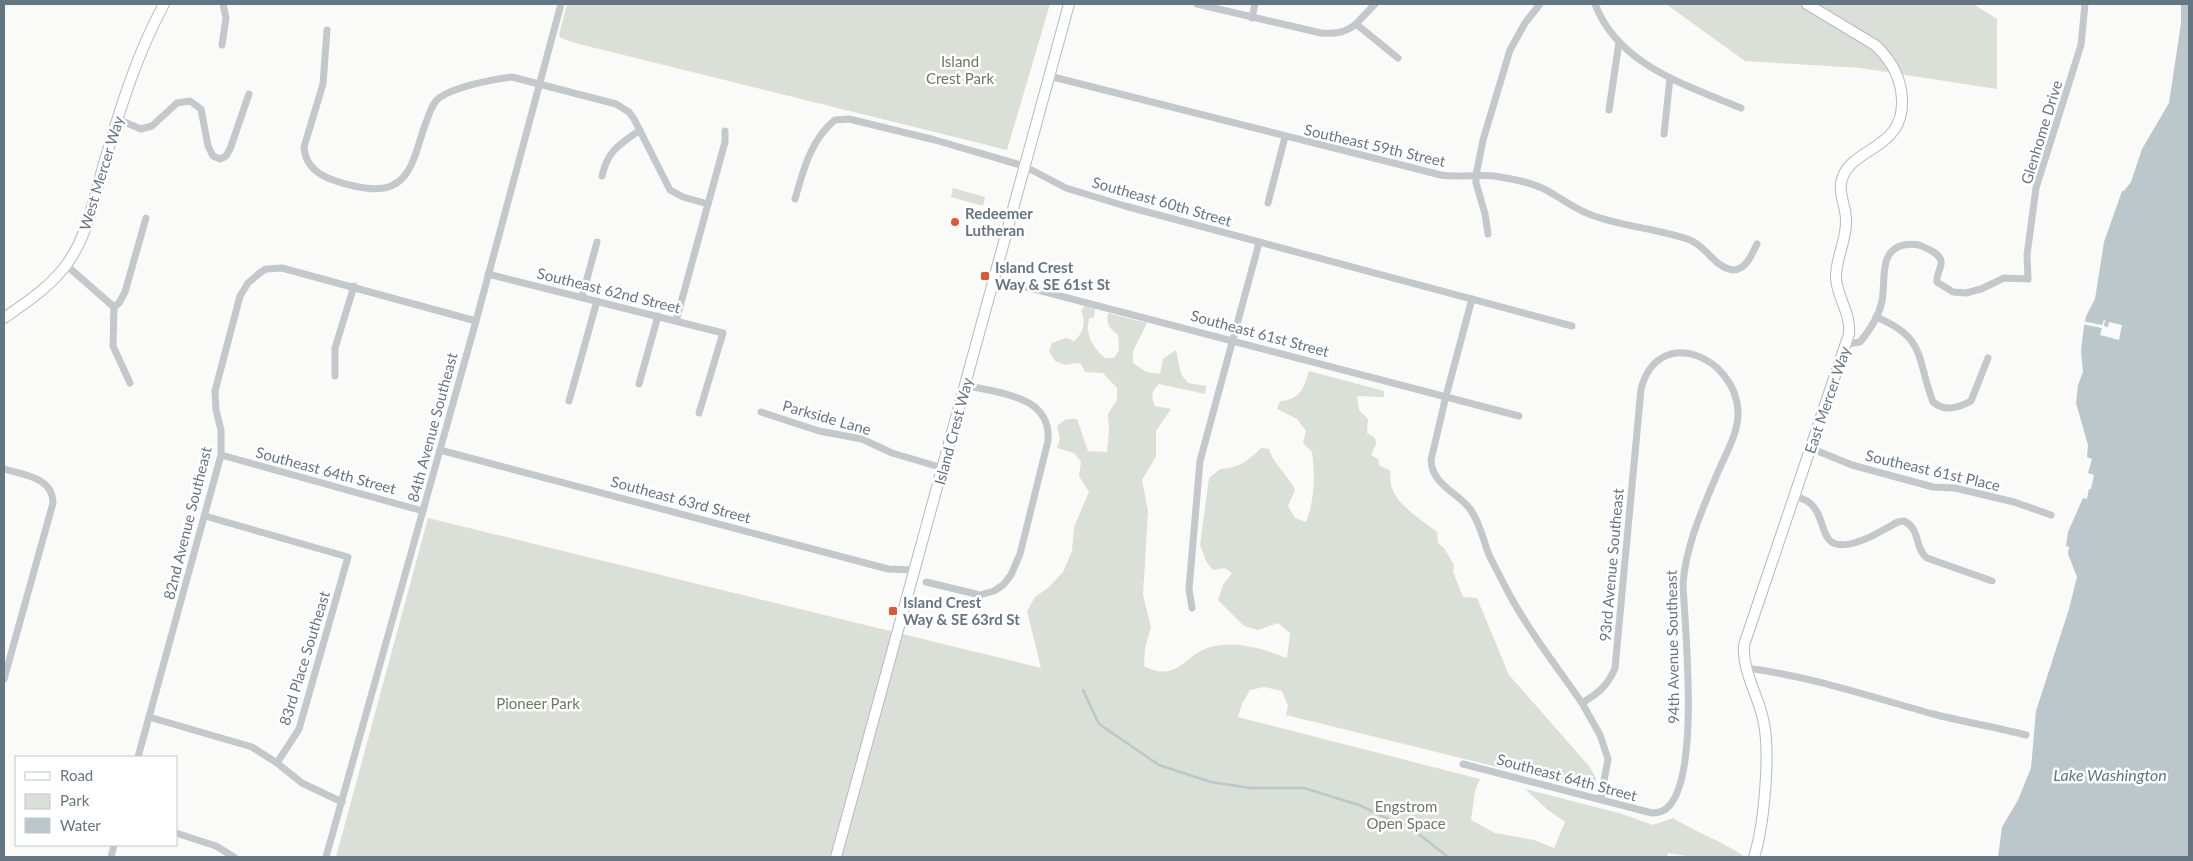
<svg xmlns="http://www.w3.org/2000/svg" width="2193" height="861" viewBox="0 0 2193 861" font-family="Lato,sans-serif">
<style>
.green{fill:#dadfd7}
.water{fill:#bbc7cb}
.pier{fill:#fafaf8}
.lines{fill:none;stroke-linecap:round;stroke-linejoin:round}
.stream{stroke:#bbc7cb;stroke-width:2.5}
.secondary-casing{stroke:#b3babf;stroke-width:12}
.street{stroke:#c3c8cc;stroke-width:7}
.secondary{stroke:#fff;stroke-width:10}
.poi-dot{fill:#e4572e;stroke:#fff;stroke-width:2}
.labels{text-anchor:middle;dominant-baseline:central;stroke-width:5;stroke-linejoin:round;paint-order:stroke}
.park-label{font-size:15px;fill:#687a64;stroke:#fff}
.street-label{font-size:15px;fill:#657683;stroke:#fff}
.poi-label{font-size:15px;font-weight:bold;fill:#657683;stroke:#fff;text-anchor:start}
.water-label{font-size:16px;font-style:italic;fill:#60757c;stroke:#fff}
</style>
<rect width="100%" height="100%" fill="#fafaf8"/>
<g class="green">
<polygon points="567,4 1050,4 1007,150 575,43 561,38 559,35"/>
<polygon points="1666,4 1973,4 1997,19 1997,89 1860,68 1745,61"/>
<polygon points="953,188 985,197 983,206 951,197"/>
<path d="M1085,306L1095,309L1094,317L1089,319C1085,336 1093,347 1105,358H1114L1119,350L1118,335C1109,328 1106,324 1108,313L1147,323L1133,351V363L1146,372L1160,374L1163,359L1176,350L1181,374L1188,383L1206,386L1205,394L1159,384C1151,391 1151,397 1155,406L1171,409L1156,431V456L1142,480L1148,511L1143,595L1151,627L1145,648L1144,666C1178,684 1185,653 1211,647C1238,640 1262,649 1287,658L1290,633L1278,623L1258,630L1244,626L1218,600L1223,585L1232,573L1225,568L1213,570L1207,563L1200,545L1209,478L1220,469C1237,469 1250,460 1261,448L1269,449C1273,464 1288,475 1295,490L1288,506L1295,518L1306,522C1315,499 1315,476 1312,452L1303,443L1306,431L1297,419L1277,409L1280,401C1300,400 1304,388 1309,371L1384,391V397L1357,396L1359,410L1368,419L1367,433L1375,438L1376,444L1371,455L1378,459L1380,466L1391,471C1385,499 1418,517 1437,532L1438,543L1444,548L1454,565L1453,572L1463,597L1477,598L1509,675L1589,766L1596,778L1595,791L1286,715L1288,706L1282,691L1264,687L1250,690L1242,704L1238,717L1480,779L1475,791L1471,820L1495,833L1534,840L1554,848L1565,822L1548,810L1525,789L1619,813L1653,825L1673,818C1697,833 1722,841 1745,857H1692L1668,853L1667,857H336L428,518L1041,668L1027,611L1035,597L1048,588L1063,572L1072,551L1074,527L1089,492L1079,476L1081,462L1074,453L1057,448L1060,439L1057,426L1066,419H1077L1088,451L1107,452L1109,430L1108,414L1117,400V388L1103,373L1085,372L1081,364L1075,363L1066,365L1055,361L1049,351L1052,343L1066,338L1074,341C1084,333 1086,321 1081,310Z"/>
</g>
<polygon class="water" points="2181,4 2189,4 2189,857 1998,857 2002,827 2018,800 2031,768 2036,711 2069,609 2077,577 2068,554 2069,547 2066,546 2068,532 2083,498 2087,499 2089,489 2091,489 2094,475 2088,473 2092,459 2087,457 2088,445 2076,403 2078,385 2083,372 2081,351 2084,326 2086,316 2095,299 2104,242 2122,191 2124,191 2131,182 2142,149 2169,103 2181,23"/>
<polygon class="pier" points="2104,320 2105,320 2104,326 2108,327 2109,322 2122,325 2119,340 2100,335 2102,328 2082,324 2082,321 2102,325"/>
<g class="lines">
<polyline class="stream" points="1083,690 1099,724 1159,765 1211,782 1250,788 1304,788 1359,805 1416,832 1448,857"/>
<defs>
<g id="secondary">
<path d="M4,318C27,302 53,285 69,261C89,232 95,193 105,160C121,106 137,54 164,4"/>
<polyline points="836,857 1069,4"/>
<path d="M1754,857C1764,826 1771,751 1763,719C1758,695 1742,671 1744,645L1849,334C1851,314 1838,299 1836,279C1835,259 1847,240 1846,220C1846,207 1839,195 1841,183C1848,144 1911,153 1901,90C1898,72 1889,58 1875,45L1807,4"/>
</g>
</defs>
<use href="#secondary" class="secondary-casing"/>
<g class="street">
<path d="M1197,4L1321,33C1335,34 1345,33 1356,24L1398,58"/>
<path d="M1595,4C1618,65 1686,85 1741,108"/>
<polyline points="1252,18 1255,4"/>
<polyline points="1356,24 1375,4"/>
<path d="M327,30L323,84L304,147C305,163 314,172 328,178C340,183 352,186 365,188C410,195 413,159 425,125C429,116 431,104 439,98C454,87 493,79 512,77L616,104L629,112L634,119L670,190L683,197L708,204"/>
<polyline points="222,45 226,18 223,4"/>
<path d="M1049,76L1441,175C1459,178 1476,174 1494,176C1514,179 1536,183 1553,194C1565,201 1576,209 1589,214C1621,227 1657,228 1690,240C1706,246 1715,268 1733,270C1746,270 1752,254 1757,244"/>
<polyline points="1609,110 1619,42"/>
<polyline points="117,119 141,129 152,126 177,103 190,101 201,109 208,146 213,156 220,159 226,156 230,149 249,94"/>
<polyline points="1664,134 1670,78"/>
<path d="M602,176C608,150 619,145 640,130"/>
<path d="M795,199C803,171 811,139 835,120L849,119L935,140L1024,166L1066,188L1125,206L1572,326"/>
<polyline points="1268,203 1285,137"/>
<polyline points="1488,234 1485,214 1476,183 1476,175 1483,140 1510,50 1525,23 1540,4"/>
<polyline points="66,265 114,307"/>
<polyline points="488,274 723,333 699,413"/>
<polyline points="995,279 1519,416"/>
<polyline points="582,297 597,242"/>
<path d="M1472,299L1446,396L1431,460C1432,485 1457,492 1470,509C1480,522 1483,540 1489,555C1495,567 1502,580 1508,592C1529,631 1557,667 1582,703"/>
<path d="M1876,317C1927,338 1916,358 1933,402C1945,412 1958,408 1971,401L1988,358"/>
<polyline points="676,321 725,142 725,131"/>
<path d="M1847,344L1860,342C1870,330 1879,316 1882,301C1886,282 1878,250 1904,245C1909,244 1914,244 1919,245C1926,248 1943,254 1941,264C1940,271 1936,275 1937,282L1953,292L1966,293L1981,289L2004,278L2028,279L2027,255L2036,188L2081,45L2085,4"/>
<polyline points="335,376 335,348 354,286"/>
<polyline points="130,383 113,346 114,307 119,303 125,292 146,218"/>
<polyline points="639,384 658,316"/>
<polyline points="569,401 597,301"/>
<polyline points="761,412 819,431 862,439 892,453 943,468"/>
<polyline points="1810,448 1852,465 1933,487 1955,488 2014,502 2051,515"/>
<polyline points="440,450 888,569 915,570"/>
<polyline points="221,455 423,511"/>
<path d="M4,469C23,475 53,477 53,503L4,679"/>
<path d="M1794,496C1800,498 1806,499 1811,504C1829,520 1816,555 1857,542C1872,538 1884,529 1898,522L1904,521C1921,529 1914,548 1927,558L1992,581"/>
<polyline points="205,516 348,557 299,729 277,763"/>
<path d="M926,582L980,595L994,591L1003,585L1011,575L1020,554L1048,441C1052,395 999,394 966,385"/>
<polyline points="1192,608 1189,589 1200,461 1259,243"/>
<path d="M1746,668C1810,676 1871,697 1933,714C1964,722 1995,727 2026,735"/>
<polyline points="149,717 252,747 277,763 302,783 342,802"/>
<polyline points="138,757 221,455 221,430 216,410 215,391 240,296 248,283 261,272 266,269 282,268 476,321"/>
<path d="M1463,764L1652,813C1659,813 1665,811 1669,806C1700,773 1685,629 1683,584C1686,544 1703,508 1718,472C1726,453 1739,432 1738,411C1735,356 1658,324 1641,389L1615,668C1608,686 1597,694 1582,703L1600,735L1608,759L1601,798"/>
<polyline points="176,833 216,846 234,857"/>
<polyline points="111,857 114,845"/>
<polyline points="326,857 476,321 561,4"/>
</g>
<use href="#secondary" class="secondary"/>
</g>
<g class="poi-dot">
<circle cx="955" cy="222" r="5"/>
<rect x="980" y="271" width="10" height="10" rx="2.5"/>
<rect x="888" y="606" width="10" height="10" rx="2.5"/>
</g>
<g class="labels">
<g class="park-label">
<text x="960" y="61">Island<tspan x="960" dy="17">Crest Park</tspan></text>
<text x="538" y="703">Pioneer Park</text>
<text x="1406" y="806">Engstrom<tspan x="1406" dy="17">Open Space</tspan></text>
</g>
<g class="street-label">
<text transform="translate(2041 132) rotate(-73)">Glenhome Drive</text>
<text transform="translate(1375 145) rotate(13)">Southeast 59th Street</text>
<text transform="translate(101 173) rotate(-73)">West Mercer Way</text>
<text transform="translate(1162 201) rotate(16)">Southeast 60th Street</text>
<text transform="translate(609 290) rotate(14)">Southeast 62nd Street</text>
<text transform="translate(1260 333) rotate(15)">Southeast 61st Street</text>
<text transform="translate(1827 400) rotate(-71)">East Mercer Way</text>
<text transform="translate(827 417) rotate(16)">Parkside Lane</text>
<text transform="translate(432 427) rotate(-75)">84th Avenue Southeast</text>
<text transform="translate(953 431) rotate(-75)">Island Crest Way</text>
<text transform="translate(326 470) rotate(15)">Southeast 64th Street</text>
<text transform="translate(1933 470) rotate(13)">Southeast 61st Place</text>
<text transform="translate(681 499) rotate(15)">Southeast 63rd Street</text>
<text transform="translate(187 523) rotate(-76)">82nd Avenue Southeast</text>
<text transform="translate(1611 565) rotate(-85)">93rd Avenue Southeast</text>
<text transform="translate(1672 647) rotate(-91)">94th Avenue Southeast</text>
<text transform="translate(304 658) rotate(-73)">83rd Place Southeast</text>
<text transform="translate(1567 777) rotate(15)">Southeast 64th Street</text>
</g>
<g class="poi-label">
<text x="965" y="213">Redeemer<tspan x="965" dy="17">Lutheran</tspan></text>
<text x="995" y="267">Island Crest<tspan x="995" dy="17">Way &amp; SE 61st St</tspan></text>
<text x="903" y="602">Island Crest<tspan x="903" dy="17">Way &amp; SE 63rd St</tspan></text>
</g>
<g class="water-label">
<text x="2110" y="774">Lake Washington</text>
</g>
</g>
<rect width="2193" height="861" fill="none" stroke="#657683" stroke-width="10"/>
<rect x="15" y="756" width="162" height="90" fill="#ffffff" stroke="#c1c8cd"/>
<rect x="25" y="772" width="25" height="8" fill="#ffffff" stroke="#c1c8cd"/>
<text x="60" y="781" font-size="15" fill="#657683">Road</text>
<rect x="25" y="794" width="25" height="15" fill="#dadfd7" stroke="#c1c8cd"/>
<text x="60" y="806" font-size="15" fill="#657683">Park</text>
<rect x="25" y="818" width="25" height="15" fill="#bbc7cb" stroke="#c1c8cd"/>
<text x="60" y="831" font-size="15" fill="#657683">Water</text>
</svg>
